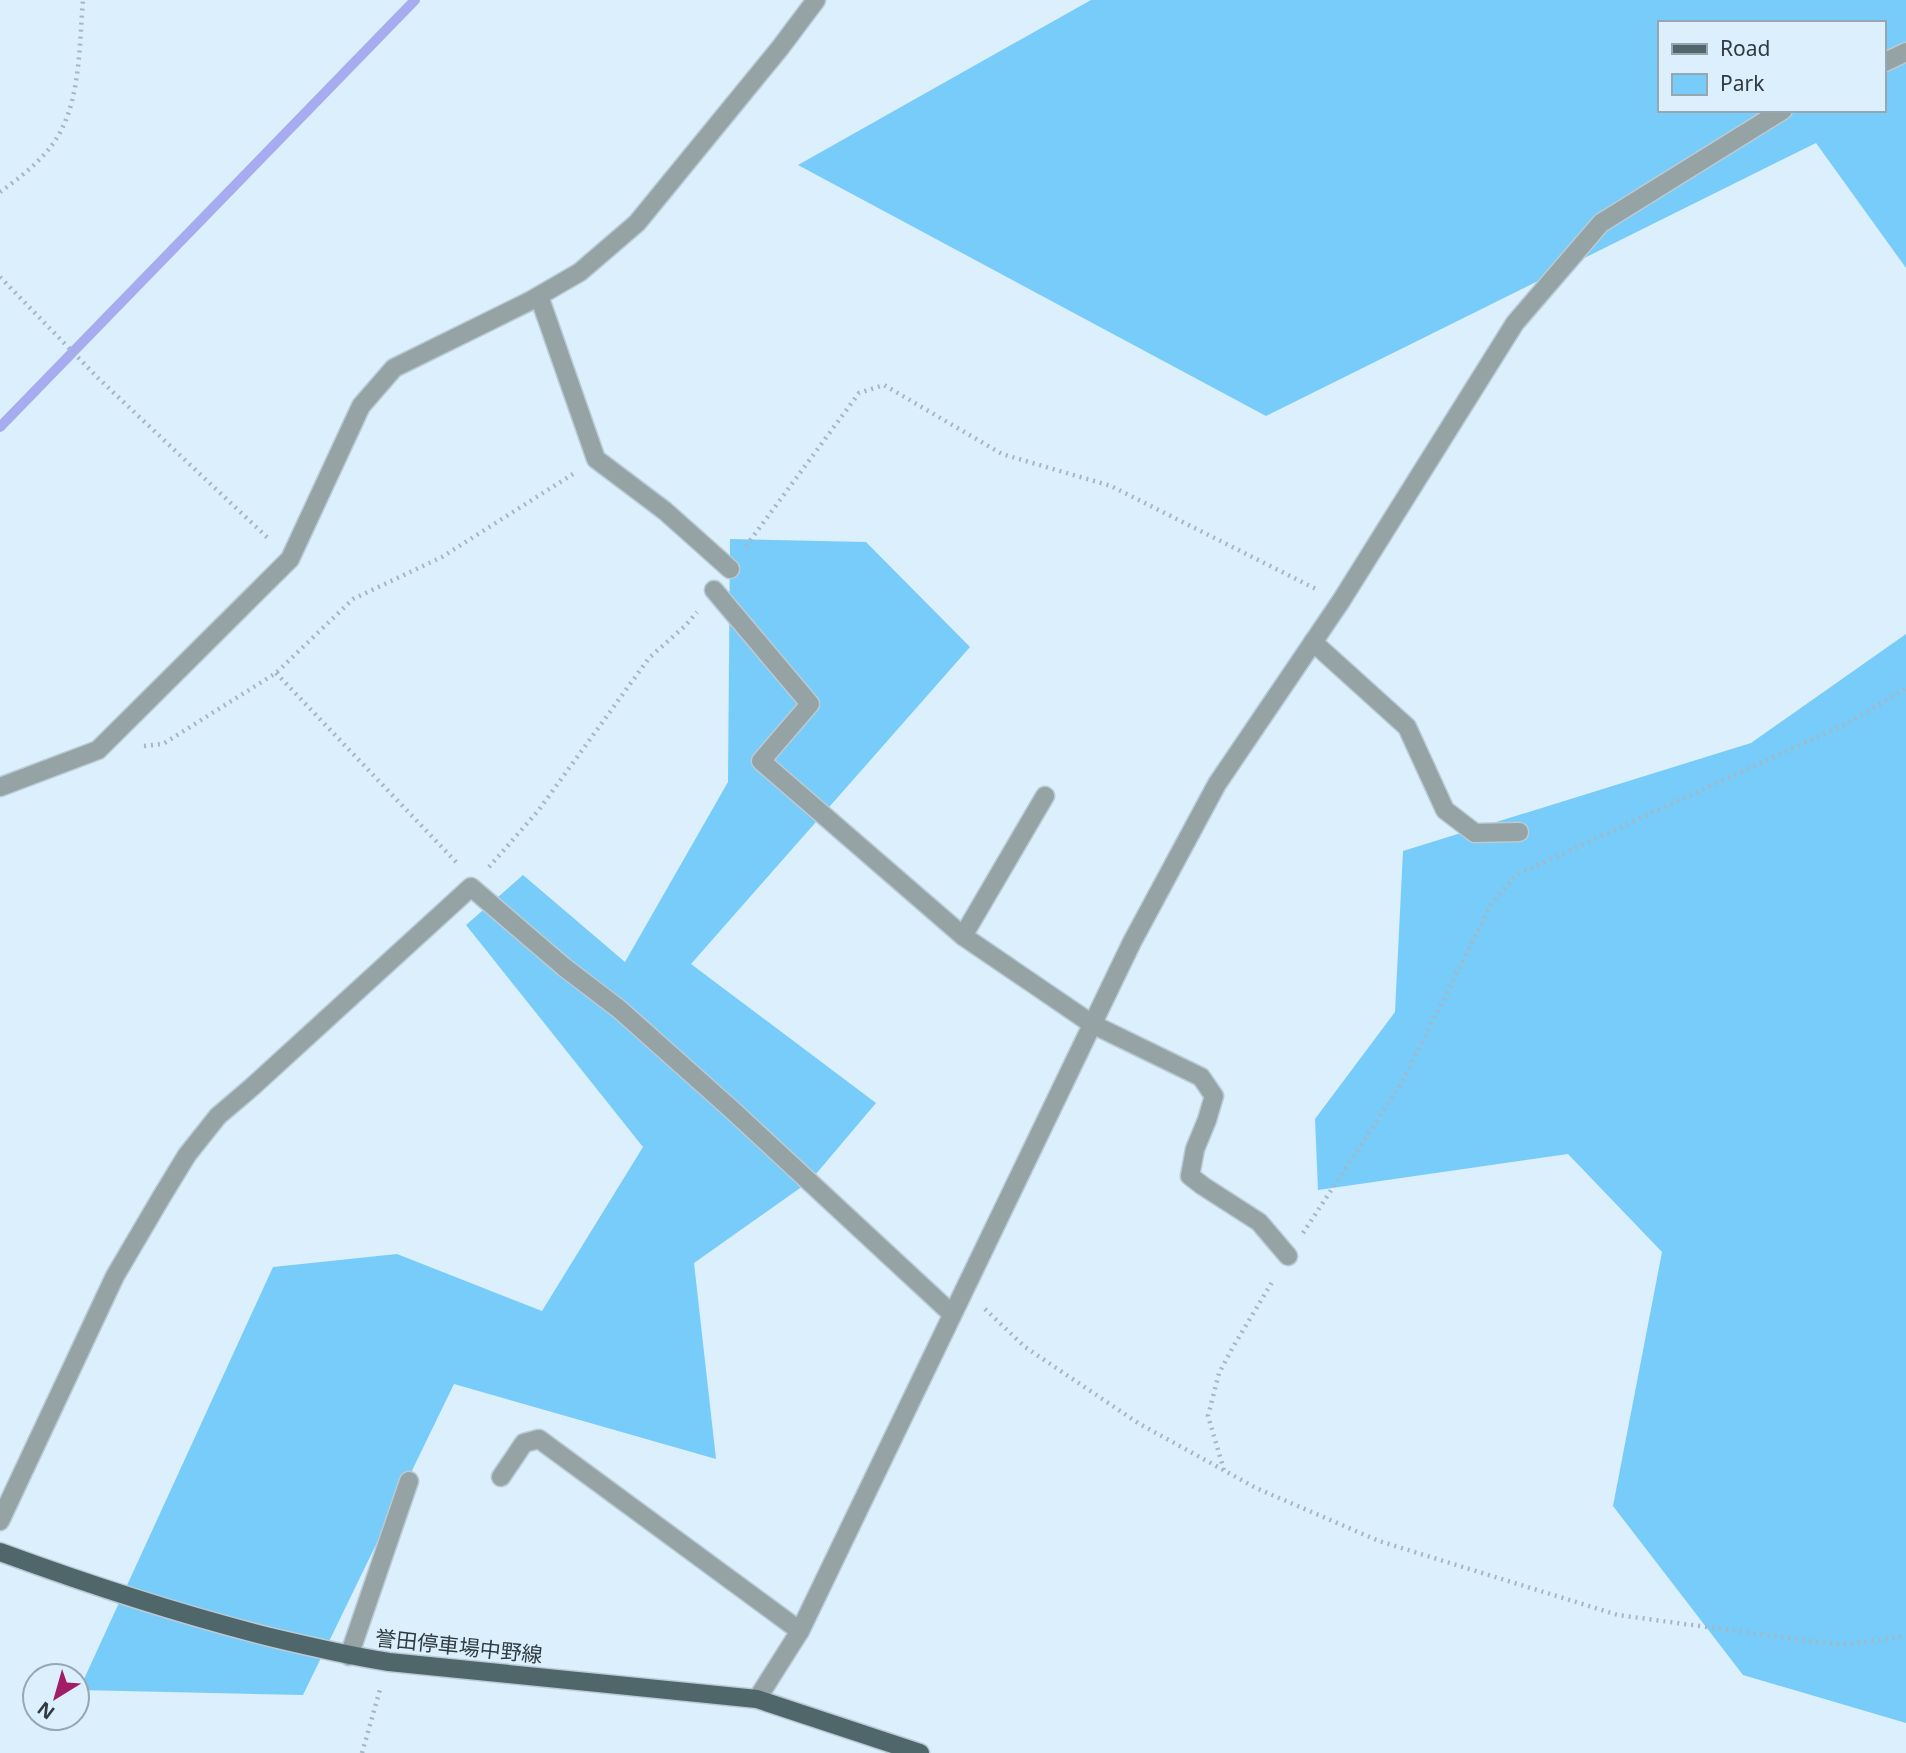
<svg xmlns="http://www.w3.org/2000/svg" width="1906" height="1753" viewBox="0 0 1906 1753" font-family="'Noto Sans','Noto Sans JP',sans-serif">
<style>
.green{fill:#78ccf9;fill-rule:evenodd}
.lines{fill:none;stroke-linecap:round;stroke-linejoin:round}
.stream{stroke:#a7abf0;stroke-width:10}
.minor-casing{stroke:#b9cbd6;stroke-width:21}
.major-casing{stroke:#b9cbd6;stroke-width:21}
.path{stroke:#a6b7c2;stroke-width:4.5;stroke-dasharray:2 5;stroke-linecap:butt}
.minor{stroke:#95a3a5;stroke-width:18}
.major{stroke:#4f666b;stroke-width:18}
.labels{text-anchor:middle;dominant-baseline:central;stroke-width:5;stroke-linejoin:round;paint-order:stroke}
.street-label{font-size:21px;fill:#303a40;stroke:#dbeffc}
</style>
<rect width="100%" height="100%" fill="#dbeffc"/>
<g class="green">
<path d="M1091,0H1906V268L1816,143L1266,416L798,165ZM1659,23H1883V110H1659Z"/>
<polygon points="730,539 866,542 970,647 691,964 876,1103 810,1181 694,1263 716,1459 454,1384 303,1695 79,1690 273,1267 397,1254 542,1311 643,1147 466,925 523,875 625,962 728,782"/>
<polygon points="1906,634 1906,1723 1743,1675 1613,1506 1662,1252 1568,1154 1318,1190 1315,1119 1395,1012 1403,851 1751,743"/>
</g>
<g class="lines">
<polyline class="stream" points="0,427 415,0"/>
<defs>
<g id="minor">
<polyline points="1883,63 1906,52"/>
<polyline points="539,296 596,459 665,511 730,569"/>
<polyline points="714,590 810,704 761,761 963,936 1092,1024 1201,1077 1214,1096 1207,1120 1195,1149 1190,1176 1203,1186 1259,1222 1288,1256"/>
<polyline points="1313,642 1407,727 1445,810 1475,833 1519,832"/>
<polyline points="0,787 98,750 290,559 361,406 394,368 530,301 580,272 637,223 780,48 816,0"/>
<polyline points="963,936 1045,796"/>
<polyline points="501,1477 524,1443 539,1439 800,1631"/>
<polyline points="0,1521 115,1276 162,1196 187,1155 218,1116 252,1087 471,887 564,967 619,1009 730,1108 952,1314"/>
<polyline points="349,1656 409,1481"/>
<polyline points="757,1699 800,1631 1132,942 1217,784 1341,601 1515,323 1601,223 1783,110"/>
</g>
<path id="major" d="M0,1552C90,1585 181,1615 274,1638C312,1647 350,1656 389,1662L757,1699L920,1753"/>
</defs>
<use href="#minor" class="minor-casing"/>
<use href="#major" class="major-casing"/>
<g class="path">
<path d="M0,192C18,179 38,164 52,145C81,107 79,46 83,0"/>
<polyline points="0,277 98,378 270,540"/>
<polyline points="746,546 859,393 884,385 1002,454 1111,486 1318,590"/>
<polyline points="276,673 457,863"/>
<polyline points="144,746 163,744 276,673 353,599 442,557 573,474"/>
<polyline points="489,867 538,811 649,658 686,625 697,612"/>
<polyline points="1303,1233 1401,1084 1492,903 1516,875 1850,722 1906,688"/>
<polyline points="985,1309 1025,1347 1138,1423 1256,1488 1379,1541 1618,1615 1841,1645 1906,1636"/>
<polyline points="1224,1470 1208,1416 1219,1373 1233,1347 1274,1279"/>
<polyline points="362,1753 381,1686"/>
</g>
<use href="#minor" class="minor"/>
<use href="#major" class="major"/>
</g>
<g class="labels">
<g class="street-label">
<text transform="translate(459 1646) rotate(6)">誉田停車場中野線</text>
</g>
</g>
<rect x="1658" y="21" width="228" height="91" fill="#dbeffc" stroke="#97a7b1" stroke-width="2"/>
<rect x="1672" y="44" width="35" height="10" fill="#4f666b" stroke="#97a7b1" stroke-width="2"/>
<text x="1720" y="56" font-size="21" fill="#303a40">Road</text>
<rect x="1672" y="74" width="35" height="21" fill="#78ccf9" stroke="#97a7b1" stroke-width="2"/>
<text x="1720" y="91" font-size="21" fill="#303a40">Park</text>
<g transform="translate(56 1697) rotate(217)"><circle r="33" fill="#dbeffc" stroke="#97a7b1" stroke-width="2"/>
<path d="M0-5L12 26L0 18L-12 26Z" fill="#a31c68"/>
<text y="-10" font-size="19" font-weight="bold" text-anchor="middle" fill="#303a40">N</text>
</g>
</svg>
